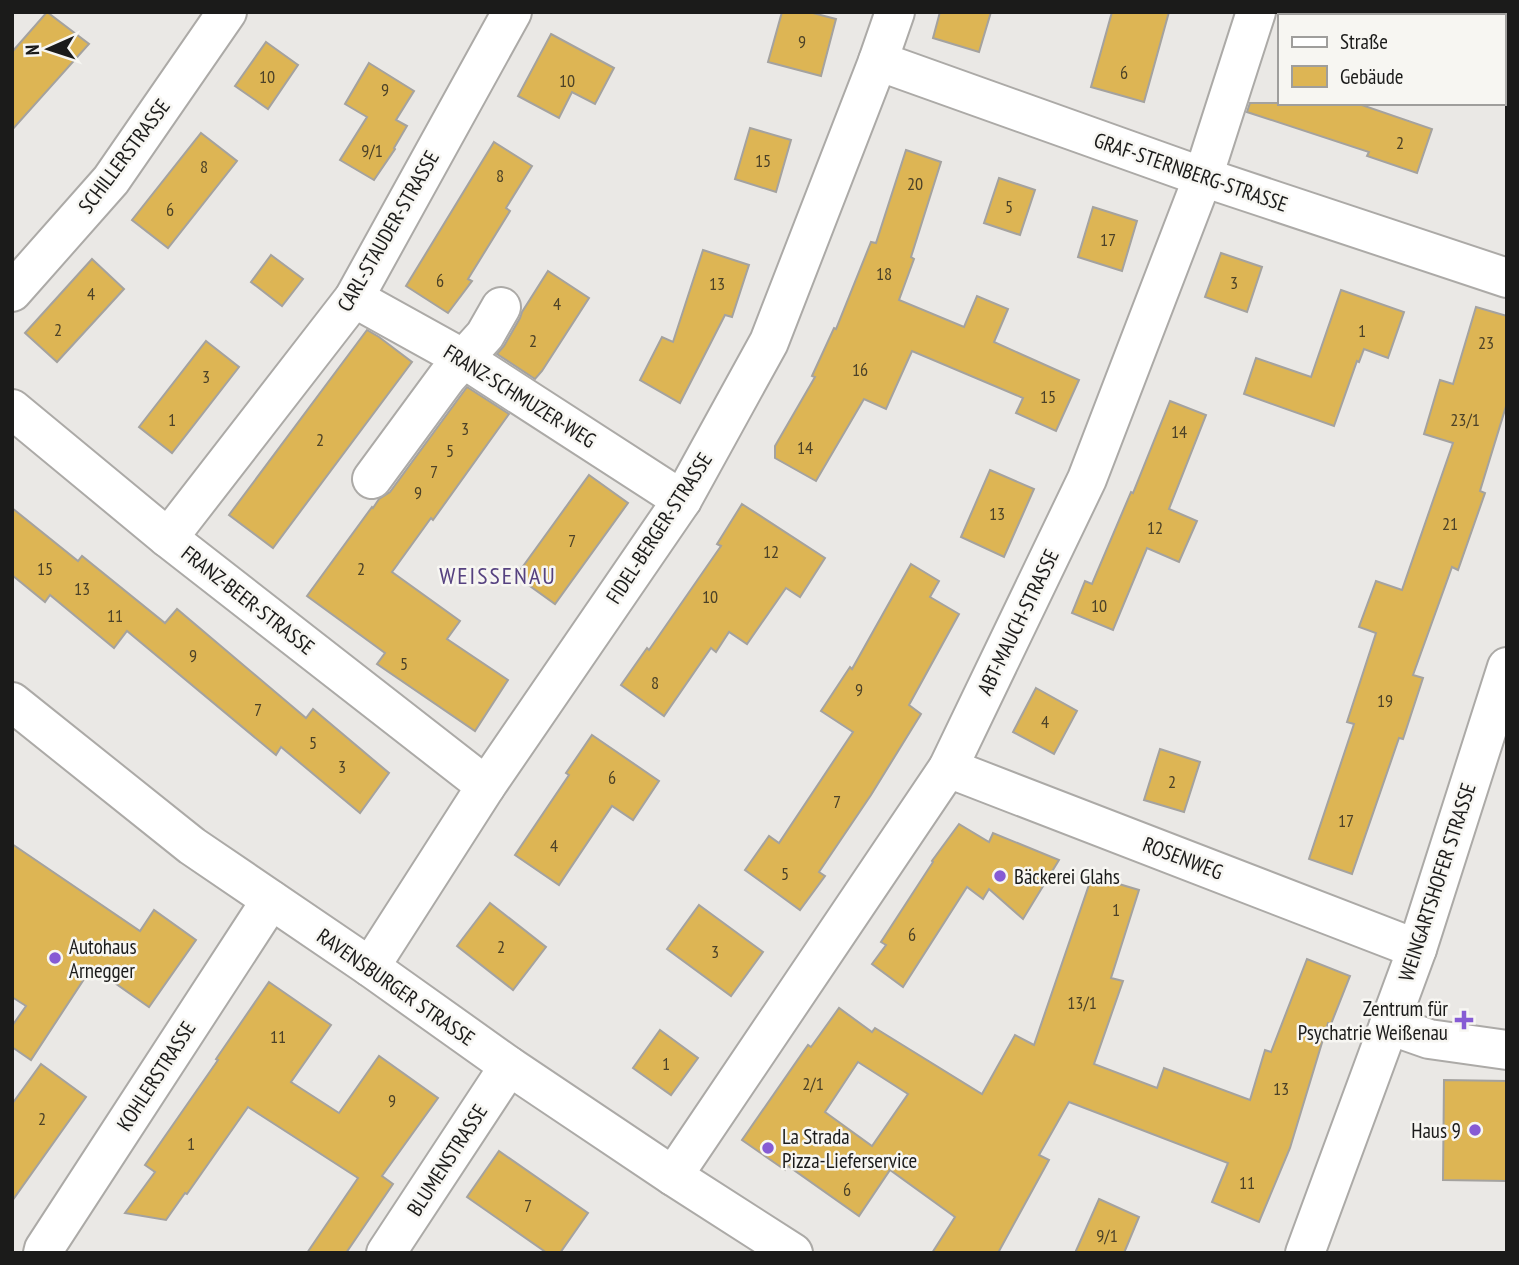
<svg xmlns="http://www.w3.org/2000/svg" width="1519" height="1265" viewBox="0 0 1519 1265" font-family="'PT Sans Narrow',sans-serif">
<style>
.building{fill:#ddb554;stroke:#a4a29f;stroke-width:2;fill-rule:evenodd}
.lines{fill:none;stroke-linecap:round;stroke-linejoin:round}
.minor-casing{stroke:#acaaa7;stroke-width:42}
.minor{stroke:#fff;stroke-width:38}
.poi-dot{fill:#865bd4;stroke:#f7f6f2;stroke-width:2.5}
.labels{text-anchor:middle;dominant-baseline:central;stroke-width:5;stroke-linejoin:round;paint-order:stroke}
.number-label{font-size:18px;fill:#4c4228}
.street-label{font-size:21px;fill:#1b1b1a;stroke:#f7f6f2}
.poi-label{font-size:21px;fill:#1b1b1a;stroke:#f7f6f2;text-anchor:start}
.quarter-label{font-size:24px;letter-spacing:2px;fill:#564280;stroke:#f7f6f2}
</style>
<rect width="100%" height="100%" fill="#eae8e5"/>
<g class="building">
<polygon points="47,12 89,44 12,130 12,52"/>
<polygon points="782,12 809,12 836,19 821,76 768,62"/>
<polygon points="940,12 991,12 979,52 933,38"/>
<polygon points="1112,12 1169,12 1144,102 1091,87"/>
<polygon points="551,34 614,68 595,104 572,92 559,118 518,96"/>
<polygon points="266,42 298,65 268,109 235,86"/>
<polygon points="369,63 414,91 396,120 407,126 394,148 395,149 374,180 340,160 367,117 345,104"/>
<polygon points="1250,103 1356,103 1432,129 1417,173 1367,156 1369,152 1247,112"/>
<polygon points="750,128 791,140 776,192 735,179"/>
<polygon points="201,133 237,161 168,248 132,220"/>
<polygon points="494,142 532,166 506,208 510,211 468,279 472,281 448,313 406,286"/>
<polygon points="906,150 941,162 911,257 914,259 899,300 964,327 977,296 1008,309 994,342 1079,380 1056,431 1016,413 1023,398 912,351 886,409 864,399 816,481 775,458 775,446 815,377 812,376 834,328 836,329 871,242 876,243"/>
<polygon points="999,178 1035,190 1020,235 984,223"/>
<polygon points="1093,207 1137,221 1122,271 1078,257"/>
<polygon points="703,250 749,265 732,317 725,315 680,403 640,380 662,337 673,342"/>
<polygon points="1221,253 1262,267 1247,312 1205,297"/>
<polygon points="271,255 303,279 282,306 251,282"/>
<polygon points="92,259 124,289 57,362 25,333"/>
<polygon points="548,271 589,298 542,371 535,379 497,354 504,346 520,318 522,312"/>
<polygon points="1341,290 1404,312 1388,358 1364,349 1359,362 1357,361 1334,426 1244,394 1256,358 1311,377"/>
<polygon points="1476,307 1507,316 1507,403 1480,491 1485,493 1458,570 1452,567 1413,675 1423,678 1403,739 1399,738 1352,874 1309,859 1354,724 1347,722 1376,633 1359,627 1376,581 1402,590 1453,443 1424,434 1440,380 1453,384"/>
<polygon points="367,330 379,337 412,362 273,548 229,515"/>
<polygon points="206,341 239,367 172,453 139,427"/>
<polygon points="467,387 509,414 433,520 431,518 392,572 460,621 447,639 508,680 475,731 377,664 385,653 307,596 372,507 373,508 379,499 390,492"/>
<polygon points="1170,401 1206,415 1169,509 1197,521 1179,562 1147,548 1113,630 1072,613 1085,581 1092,584 1131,492 1133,493"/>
<polygon points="990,470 1034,489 1004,557 961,537"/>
<polygon points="589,475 628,503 555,604 516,576"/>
<polygon points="742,504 825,558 800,597 786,588 747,644 729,632 716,652 711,648 664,716 621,685 647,648 649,650 721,546 717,544"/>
<polygon points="12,508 78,561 82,556 165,623 177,609 306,718 313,709 389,773 360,813 281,747 276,755 127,631 114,648 50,595 45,602 12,575"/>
<polygon points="911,564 939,581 930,597 959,614 909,705 921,714 871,795 819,872 825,876 800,910 745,870 769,836 779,843 853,732 821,711 850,667 852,669"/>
<polygon points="1036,688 1077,711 1054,754 1013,732"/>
<polygon points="592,735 659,781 633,820 612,806 559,885 515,855 569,775 566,773"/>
<polygon points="1160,749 1200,762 1184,812 1144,800"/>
<polygon points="959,824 989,842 993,833 1059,860 1023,919 989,889 983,899 967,887 903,987 872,964 886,945 881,942 933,862 932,861"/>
<polygon points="12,844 140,931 154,910 196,940 149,1007 92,967 31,1060 12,1047 12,1026 26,1006 12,997"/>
<path d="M1092,876L1139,890L1111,978L1123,981L1094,1064L1157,1088L1164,1068L1250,1100L1265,1050L1271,1052L1307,959L1350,976L1331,1024L1328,1023L1290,1148L1259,1222L1212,1202L1228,1163L1069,1102L1039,1155L1049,1160L998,1253H932L955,1217L890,1170L859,1216L788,1166L785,1170L742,1140L808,1045L811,1047L839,1008L872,1032L875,1028L982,1094L1015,1035L1034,1045ZM858,1062L908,1094L872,1146L825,1112Z"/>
<polygon points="490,903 546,947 513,990 457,946"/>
<polygon points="699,905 763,952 731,996 667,949"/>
<polygon points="269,982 331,1025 291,1082 339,1113 379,1056 438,1098 382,1176 393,1184 346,1253 307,1253 358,1178 248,1107 187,1194 185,1193 166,1220 125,1213 155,1172 145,1165 218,1060 216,1059"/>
<polygon points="660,1030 698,1058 671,1095 633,1068"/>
<polygon points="41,1064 86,1097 12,1201 12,1104"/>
<polygon points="1444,1080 1507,1081 1507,1181 1443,1180"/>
<polygon points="499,1151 588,1213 560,1253 547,1253 467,1197"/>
<polygon points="1099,1199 1139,1217 1124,1253 1075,1253"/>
</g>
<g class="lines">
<defs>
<g id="minor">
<polyline points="878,61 1203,177 1507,278"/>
<polyline points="12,292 111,180 227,12"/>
<polyline points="354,298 464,359 682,500"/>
<polyline points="12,409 168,538 486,786"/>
<polyline points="372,479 447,377 485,335 501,307"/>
<polyline points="168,538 354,298 512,12"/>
<polyline points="12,702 192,846 370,967 509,1066 673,1176 793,1253"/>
<polyline points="948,768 1417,949"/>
<polyline points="370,967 486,786 682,500 769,342 878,61 895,12"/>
<polyline points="1389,1025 1429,1039 1507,1050"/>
<polyline points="673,1176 948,768 1087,479 1203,177 1256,12"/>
<polyline points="43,1253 44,1249 271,900"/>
<polyline points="386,1253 509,1066"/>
<polyline points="1305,1253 1417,949 1507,667"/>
</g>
</defs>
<use href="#minor" class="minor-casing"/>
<use href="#minor" class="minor"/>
</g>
<g class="poi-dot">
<circle cx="1000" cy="876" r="7"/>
<circle cx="55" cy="958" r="7"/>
<path d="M1460.5 1009.5h7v7h7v7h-7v7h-7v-7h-7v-7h7z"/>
<circle cx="1475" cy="1130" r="7"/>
<circle cx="768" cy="1148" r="7"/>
</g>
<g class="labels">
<g class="number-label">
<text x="802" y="41">9</text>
<text x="1124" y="72">6</text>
<text x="267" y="76">10</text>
<text x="567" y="80">10</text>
<text x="385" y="89">9</text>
<text x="1400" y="142">2</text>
<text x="372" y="150">9/1</text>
<text x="763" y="160">15</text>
<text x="204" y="166">8</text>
<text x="500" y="175">8</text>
<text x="915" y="183">20</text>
<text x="1009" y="206">5</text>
<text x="170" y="209">6</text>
<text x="1108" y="239">17</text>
<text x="884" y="273">18</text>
<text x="440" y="280">6</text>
<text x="1234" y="282">3</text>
<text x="717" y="283">13</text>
<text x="91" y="293">4</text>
<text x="557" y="303">4</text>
<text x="58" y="329">2</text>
<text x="1362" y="330">1</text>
<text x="533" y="340">2</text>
<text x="1486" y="342">23</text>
<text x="860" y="369">16</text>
<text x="206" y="376">3</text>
<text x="1048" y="396">15</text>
<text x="172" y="419">1</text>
<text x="1465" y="419">23/1</text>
<text x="465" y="428">3</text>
<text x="1179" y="431">14</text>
<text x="320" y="439">2</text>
<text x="805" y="447">14</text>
<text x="450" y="450">5</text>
<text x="434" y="471">7</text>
<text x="418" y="492">9</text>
<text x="997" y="513">13</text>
<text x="1450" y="523">21</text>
<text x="1155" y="527">12</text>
<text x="572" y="540">7</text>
<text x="771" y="551">12</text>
<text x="45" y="568">15</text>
<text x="361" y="568">2</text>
<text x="82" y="588">13</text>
<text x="710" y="596">10</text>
<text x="1099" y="605">10</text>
<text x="115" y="615">11</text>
<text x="193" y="655">9</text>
<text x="404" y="663">5</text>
<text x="655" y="682">8</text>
<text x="859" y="689">9</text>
<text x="1385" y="700">19</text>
<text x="258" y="709">7</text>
<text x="1045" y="721">4</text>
<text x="313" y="742">5</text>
<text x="342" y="766">3</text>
<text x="612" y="777">6</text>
<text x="1172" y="781">2</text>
<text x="837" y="801">7</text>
<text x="1346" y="820">17</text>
<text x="554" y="845">4</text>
<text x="785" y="873">5</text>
<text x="1116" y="909">1</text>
<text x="912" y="934">6</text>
<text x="501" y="946">2</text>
<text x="715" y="951">3</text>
<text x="1082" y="1002">13/1</text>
<text x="278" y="1036">11</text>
<text x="666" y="1063">1</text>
<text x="813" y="1083">2/1</text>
<text x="1281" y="1088">13</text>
<text x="392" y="1100">9</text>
<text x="42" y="1118">2</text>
<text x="191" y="1143">1</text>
<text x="1247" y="1182">11</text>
<text x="847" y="1189">6</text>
<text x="528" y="1205">7</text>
<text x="1107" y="1235">9/1</text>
</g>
<g class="street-label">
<text transform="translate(124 156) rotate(-53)">SCHILLERSTRASSE</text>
<text transform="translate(1191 172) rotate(19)">GRAF-STERNBERG-STRASSE</text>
<text transform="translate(388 231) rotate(-60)">CARL-STAUDER-STRASSE</text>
<text transform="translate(520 396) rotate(32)">FRANZ-SCHMUZER-WEG</text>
<text transform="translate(659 528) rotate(-57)">FIDEL-BERGER-STRASSE</text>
<text transform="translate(248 600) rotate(38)">FRANZ-BEER-STRASSE</text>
<text transform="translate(1018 622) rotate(-64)">ABT-MAUCH-STRASSE</text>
<text transform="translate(1183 858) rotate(21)">ROSENWEG</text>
<text transform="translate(1437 882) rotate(-72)">WEINGARTSHOFER STRASSE</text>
<text transform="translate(396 987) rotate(35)">RAVENSBURGER STRASSE</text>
<text transform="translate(156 1076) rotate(-57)">KOHLERSTRASSE</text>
<text transform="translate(447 1160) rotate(-57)">BLUMENSTRASSE</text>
</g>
<g class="poi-label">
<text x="1014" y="876">Bäckerei Glahs</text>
<text x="69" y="946">Autohaus<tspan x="69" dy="24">Arnegger</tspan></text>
<text x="1448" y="1008" text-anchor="end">Zentrum für<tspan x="1448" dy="24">Psychatrie Weißenau</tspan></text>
<text x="1461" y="1130" text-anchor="end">Haus 9</text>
<text x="782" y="1136">La Strada<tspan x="782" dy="24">Pizza-Lieferservice</tspan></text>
</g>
<g class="quarter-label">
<text x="498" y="575">WEISSENAU</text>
</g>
</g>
<rect width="1519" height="1265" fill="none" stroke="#1b1b1a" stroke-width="28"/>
<rect x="1278" y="14" width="228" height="91" fill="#f7f6f2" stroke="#9f9e9c" stroke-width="2"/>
<rect x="1292" y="37" width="35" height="10" fill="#ffffff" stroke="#9f9e9c" stroke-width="2"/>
<text x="1340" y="49" font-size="21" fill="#1b1b1a">Straße</text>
<rect x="1292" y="66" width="35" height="21" fill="#ddb554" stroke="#9f9e9c" stroke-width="2"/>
<text x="1340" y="84" font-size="21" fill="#1b1b1a">Gebäude</text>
<g transform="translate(49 49) rotate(267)" stroke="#f7f6f2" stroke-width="5" paint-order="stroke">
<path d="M0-5L12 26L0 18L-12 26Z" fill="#1b1b1a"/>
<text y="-10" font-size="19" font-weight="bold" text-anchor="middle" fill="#1b1b1a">N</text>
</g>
</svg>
